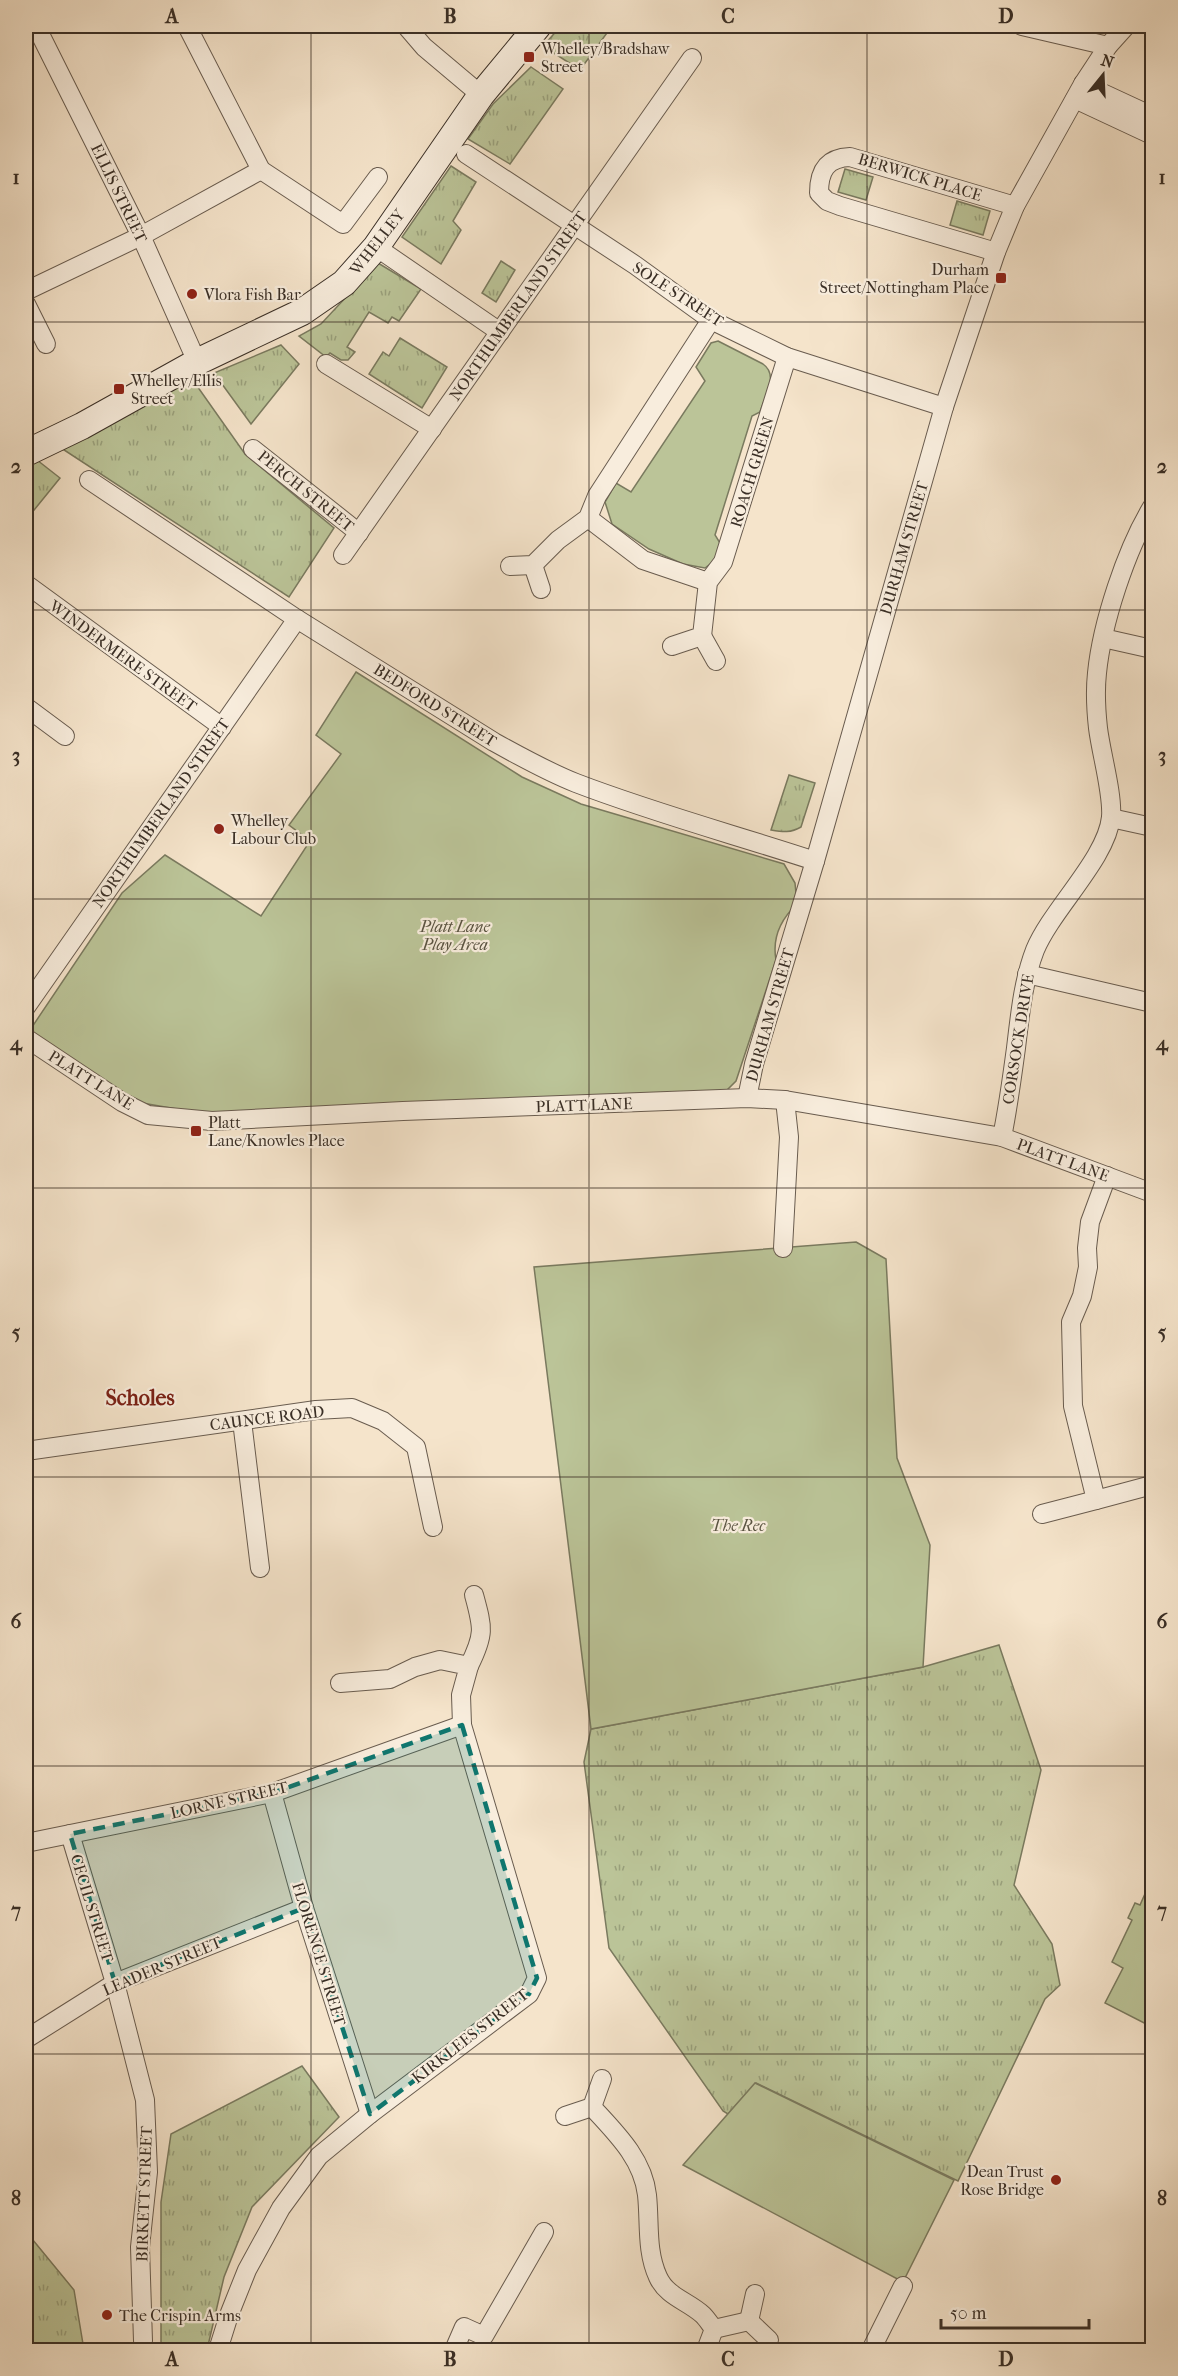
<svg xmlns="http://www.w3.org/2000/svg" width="1178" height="2376" viewBox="0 0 1178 2376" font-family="'IM FELL French Canon',serif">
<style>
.grass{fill:url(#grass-tufts);stroke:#7a7a5f;stroke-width:1.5}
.green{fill:#bbc498;stroke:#7a7a5f;stroke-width:1.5}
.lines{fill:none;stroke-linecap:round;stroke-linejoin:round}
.minor-casing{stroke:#695c4f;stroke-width:20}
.secondary-casing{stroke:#3a2f26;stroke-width:28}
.minor{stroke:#f8eddd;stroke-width:18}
.secondary{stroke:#f8eddd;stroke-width:26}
.marked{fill:#0f766e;fill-opacity:0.2;stroke:#0f766e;stroke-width:4.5;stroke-dasharray:12 8;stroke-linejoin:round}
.grid{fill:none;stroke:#3a2f26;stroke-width:1.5;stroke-opacity:0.55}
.poi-dot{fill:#8f2418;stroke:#f8eddd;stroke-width:2}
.labels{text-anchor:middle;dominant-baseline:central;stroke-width:4.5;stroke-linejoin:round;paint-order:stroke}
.poi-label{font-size:16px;fill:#3a2f26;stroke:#f8eddd;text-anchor:start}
.street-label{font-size:16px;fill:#3a2f26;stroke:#f8eddd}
.park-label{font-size:16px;font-style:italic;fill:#5a5442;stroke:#f8eddd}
.district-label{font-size:22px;font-weight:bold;fill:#7a1f14;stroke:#f8eddd}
.neatline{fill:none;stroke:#3a2f26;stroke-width:2}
.grid-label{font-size:20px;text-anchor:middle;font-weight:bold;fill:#3a2f26}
</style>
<defs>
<pattern id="grass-tufts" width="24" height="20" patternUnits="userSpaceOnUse" patternTransform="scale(1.5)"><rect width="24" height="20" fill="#bbc498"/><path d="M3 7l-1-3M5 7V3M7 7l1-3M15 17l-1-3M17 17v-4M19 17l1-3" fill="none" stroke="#99a07c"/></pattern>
</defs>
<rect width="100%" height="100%" fill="#f5e4cb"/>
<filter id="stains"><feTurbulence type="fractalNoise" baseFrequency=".00333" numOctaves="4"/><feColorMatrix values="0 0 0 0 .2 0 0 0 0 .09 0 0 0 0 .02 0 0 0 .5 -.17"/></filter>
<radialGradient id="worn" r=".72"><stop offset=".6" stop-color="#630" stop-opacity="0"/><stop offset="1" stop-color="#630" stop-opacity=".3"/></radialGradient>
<g class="grass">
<polygon points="561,26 612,26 580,70 543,46"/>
<polygon points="531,67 563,89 510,164 468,139 493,104"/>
<polygon points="451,166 476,182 453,221 461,230 441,264 402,237"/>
<polygon points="845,169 873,177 866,200 838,192"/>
<polygon points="957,201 990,211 983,235 950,225"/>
<polygon points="501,261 515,270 496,302 482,293"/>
<polygon points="378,263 421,289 399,321 392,317 388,323 369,312 347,347 355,352 348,360 341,360 330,353 326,357 299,336 321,324"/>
<polygon points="400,338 447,367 422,408 369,374 383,352 389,356"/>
<polygon points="281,345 299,364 251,424 214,373"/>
<polygon points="190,376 245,454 334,528 289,597 58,446"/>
<polygon points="37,460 60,478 26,520 26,467"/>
<path d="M789,775L815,783L801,827C791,833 783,832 771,830Z"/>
<polygon points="999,1645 1041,1770 1014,1885 1052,1944 1060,1985 1045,1999 958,2181 756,2083 728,2114 723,2111 609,1948 584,1762 591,1729 923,1667"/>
<polygon points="302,2066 339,2117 252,2207 224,2277 207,2350 161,2343 161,2202 171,2134"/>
<polygon points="28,2234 74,2290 83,2344 26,2345 26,2235"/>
</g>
<g class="green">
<path d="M718,341L763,364C779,375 765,396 760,412L752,416L715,535L720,543L718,558L705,568L683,564L649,549L612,524L605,502L616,483L631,492L705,381L696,367L711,343Z"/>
<path d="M356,672L522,777L581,804L784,864L795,883L797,904C781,919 772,938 776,960L736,1081L724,1093L211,1115L125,1100L30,1030L122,893L165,855L261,916L310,841L289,825L341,754L316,735Z"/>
<polygon points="856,1242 886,1259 897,1458 930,1545 923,1667 591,1729 534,1267"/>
<polygon points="1152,1878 1152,2027 1105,2003 1123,1968 1112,1962 1132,1920 1128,1918 1135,1903 1140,1905"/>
<polygon points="755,2083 954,2180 903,2282 683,2165"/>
</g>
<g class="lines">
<defs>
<g id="minor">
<polyline points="36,26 141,236 197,362"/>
<polyline points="187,26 261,170 343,224 378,177"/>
<polyline points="406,26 424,47 481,95"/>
<polyline points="1022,26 1108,46"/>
<polyline points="1083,84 1152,116"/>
<polyline points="1075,99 1152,135"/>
<polyline points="466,154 635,265 711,320 787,357 944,407"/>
<polyline points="376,247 500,332"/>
<path d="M996,252L840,206L827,201L819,193C819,170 827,158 850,157L1015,206"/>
<polyline points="26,291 141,236 261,170"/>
<polyline points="26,304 46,344"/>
<polyline points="326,364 432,429"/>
<polyline points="253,449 359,533"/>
<path d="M89,480L297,619L494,742C521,757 548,772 576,783C654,813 736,835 815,861"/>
<polyline points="588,518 643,560 708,582"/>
<polyline points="343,555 692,58"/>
<polyline points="533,565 541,589"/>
<polyline points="510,566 533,565 558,540 588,518 597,496 711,320"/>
<polyline points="26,584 222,727"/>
<polyline points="702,636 716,661"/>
<polyline points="1103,638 1152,649"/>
<polyline points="672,646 702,636 708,582 723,562 787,357"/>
<polyline points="26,707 65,736"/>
<polyline points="1111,818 1152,827"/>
<polyline points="1027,974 1152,1003"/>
<polyline points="26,1007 297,619"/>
<polyline points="26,1038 122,1102 148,1115 212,1121 403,1111 747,1098 785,1100 1002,1137 1152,1193"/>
<polyline points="747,1098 754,1064 815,861 944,407 996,252 1015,206 1083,84 1108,46 1126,26"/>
<path d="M1002,1137C1008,1108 1012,1078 1016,1048C1020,1015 1023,981 1035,950C1052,909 1107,858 1111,817C1113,794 1101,753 1098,728C1096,710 1095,691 1097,673C1102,623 1126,550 1152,507"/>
<polyline points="1107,1176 1090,1222 1087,1248 1088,1267 1082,1296 1071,1322 1073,1406 1096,1500 1152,1485"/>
<polyline points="783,1248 789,1137 785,1100"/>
<polyline points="242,1421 260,1568"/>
<polyline points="26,1451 316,1410 352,1408 383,1421 416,1447 433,1527"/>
<polyline points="1042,1514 1096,1500"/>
<path d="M469,1666C485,1634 483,1628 474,1595"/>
<polyline points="272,1793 304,1908 370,2114"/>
<polyline points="70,1834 115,1983 145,2100 148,2172 140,2247 143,2341"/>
<polyline points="26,1843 272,1793 462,1725"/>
<polyline points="26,2039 115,1983 304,1908"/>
<path d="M592,2107C616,2133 643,2159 647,2195C650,2223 646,2251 658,2277C667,2297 688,2301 703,2315C707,2319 710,2324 714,2329L706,2350"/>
<polyline points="565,2116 592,2107 602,2079"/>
<polyline points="755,2294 749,2321 769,2340"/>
<polyline points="714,2329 749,2321"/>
<polyline points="218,2350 229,2315 247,2270 281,2208 319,2156 370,2114 529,1994 537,1978 462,1725 461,1695 469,1666 440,1660 415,1667 390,1679 340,1683"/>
<polyline points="454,2350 464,2327 484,2336 544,2232"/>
<polyline points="871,2350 903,2286"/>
</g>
<polyline id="secondary" points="26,453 82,426 197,362 302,312 344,283 376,247 481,95 538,26"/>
</defs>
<use href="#minor" class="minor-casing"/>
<use href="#secondary" class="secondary-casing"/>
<use href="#minor" class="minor"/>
<use href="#secondary" class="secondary"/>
</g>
<path class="marked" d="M462,1725L537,1978L529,1994L370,2114L304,1908L115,1983L70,1834L272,1793Z"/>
<path class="grid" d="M311,26V2350M589,26V2350M867,26V2350M26,322H1152M26,610H1152M26,899H1152M26,1188H1152M26,1477H1152M26,1766H1152M26,2054H1152"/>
<g class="poi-dot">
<rect x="523" y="51" width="12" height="12" rx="3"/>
<rect x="995" y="272" width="12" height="12" rx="3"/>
<circle cx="192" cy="294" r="6"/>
<rect x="113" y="383" width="12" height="12" rx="3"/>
<circle cx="219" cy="829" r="6"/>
<rect x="190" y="1125" width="12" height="12" rx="3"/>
<circle cx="1056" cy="2180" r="6"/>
<circle cx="107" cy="2315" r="6"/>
</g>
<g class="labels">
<g class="poi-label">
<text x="541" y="48">Whelley/Bradshaw<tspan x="541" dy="18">Street</tspan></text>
<text x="989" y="269" text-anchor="end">Durham<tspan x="989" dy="18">Street/Nottingham Place</tspan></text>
<text x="204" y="294">Vlora Fish Bar</text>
<text x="131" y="380">Whelley/Ellis<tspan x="131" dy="18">Street</tspan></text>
<text x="231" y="820">Whelley<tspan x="231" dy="18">Labour Club</tspan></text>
<text x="208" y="1122">Platt<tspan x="208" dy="18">Lane/Knowles Place</tspan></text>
<text x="1044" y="2171" text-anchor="end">Dean Trust<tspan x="1044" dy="18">Rose Bridge</tspan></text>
<text x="119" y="2315">The Crispin Arms</text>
</g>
<g class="street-label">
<text transform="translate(920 177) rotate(17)">BERWICK PLACE</text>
<text transform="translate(119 193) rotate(64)">ELLIS STREET</text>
<text transform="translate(377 242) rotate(-52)">WHELLEY</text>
<text transform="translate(678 294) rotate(33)">SOLE STREET</text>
<text transform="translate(518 306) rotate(-55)">NORTHUMBERLAND STREET</text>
<text transform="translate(752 472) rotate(-73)">ROACH GREEN</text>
<text transform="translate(306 491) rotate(39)">PERCH STREET</text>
<text transform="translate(904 548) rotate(-74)">DURHAM STREET</text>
<text transform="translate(123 656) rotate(36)">WINDERMERE STREET</text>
<text transform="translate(435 705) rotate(32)">BEDFORD STREET</text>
<text transform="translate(161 813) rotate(-55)">NORTHUMBERLAND STREET</text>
<text transform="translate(770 1015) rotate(-74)">DURHAM STREET</text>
<text transform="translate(1018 1039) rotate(-81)">CORSOCK DRIVE</text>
<text transform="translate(91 1080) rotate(32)">PLATT LANE</text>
<text transform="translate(584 1105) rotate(-2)">PLATT LANE</text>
<text transform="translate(1063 1160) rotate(20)">PLATT LANE</text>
<text transform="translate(267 1418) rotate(-7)">CAUNCE ROAD</text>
<text transform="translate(229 1800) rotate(-13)">LORNE STREET</text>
<text transform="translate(92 1908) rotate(73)">CECIL STREET</text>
<text transform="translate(319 1954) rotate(73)">FLORENCE STREET</text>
<text transform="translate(162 1966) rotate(-23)">LEADER STREET</text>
<text transform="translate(470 2036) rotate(-38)">KIRKLEES STREET</text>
<text transform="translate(144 2194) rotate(-88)">BIRKETT STREET</text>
</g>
<g class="park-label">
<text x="455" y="926">Platt Lane<tspan x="455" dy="18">Play Area</tspan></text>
<text x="738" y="1525">The Rec</text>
</g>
<g class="district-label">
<text x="140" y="1398">Scholes</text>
</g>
</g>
<rect width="1178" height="2376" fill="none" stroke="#f5e4cb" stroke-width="66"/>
<g transform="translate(1103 75) rotate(18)" stroke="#f8eddd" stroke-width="4.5" paint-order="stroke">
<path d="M0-4.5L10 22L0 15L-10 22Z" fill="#3a2f26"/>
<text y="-9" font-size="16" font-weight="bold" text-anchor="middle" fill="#3a2f26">N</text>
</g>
<path d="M941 2319v9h148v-9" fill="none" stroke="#3a2f26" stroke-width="3"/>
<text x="950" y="2319" font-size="18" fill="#3a2f26" stroke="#f8eddd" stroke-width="4.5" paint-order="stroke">50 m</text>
<rect x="33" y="33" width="1112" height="2310" class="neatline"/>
<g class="grid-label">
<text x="172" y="23">A</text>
<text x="450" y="23">B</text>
<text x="728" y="23">C</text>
<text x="1006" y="23">D</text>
<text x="16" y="184">1</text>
<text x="1162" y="184">1</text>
<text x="16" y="473">2</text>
<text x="1162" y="473">2</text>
<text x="16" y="762">3</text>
<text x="1162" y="762">3</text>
<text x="16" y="1050">4</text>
<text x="1162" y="1050">4</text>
<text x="16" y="1339">5</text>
<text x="1162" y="1339">5</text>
<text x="16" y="1628">6</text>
<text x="1162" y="1628">6</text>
<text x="16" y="1917">7</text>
<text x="1162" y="1917">7</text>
<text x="16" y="2205">8</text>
<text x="1162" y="2205">8</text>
<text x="172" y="2366">A</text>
<text x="450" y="2366">B</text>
<text x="728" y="2366">C</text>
<text x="1006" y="2366">D</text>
</g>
<rect width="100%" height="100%" filter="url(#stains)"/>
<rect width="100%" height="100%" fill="url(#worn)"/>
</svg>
